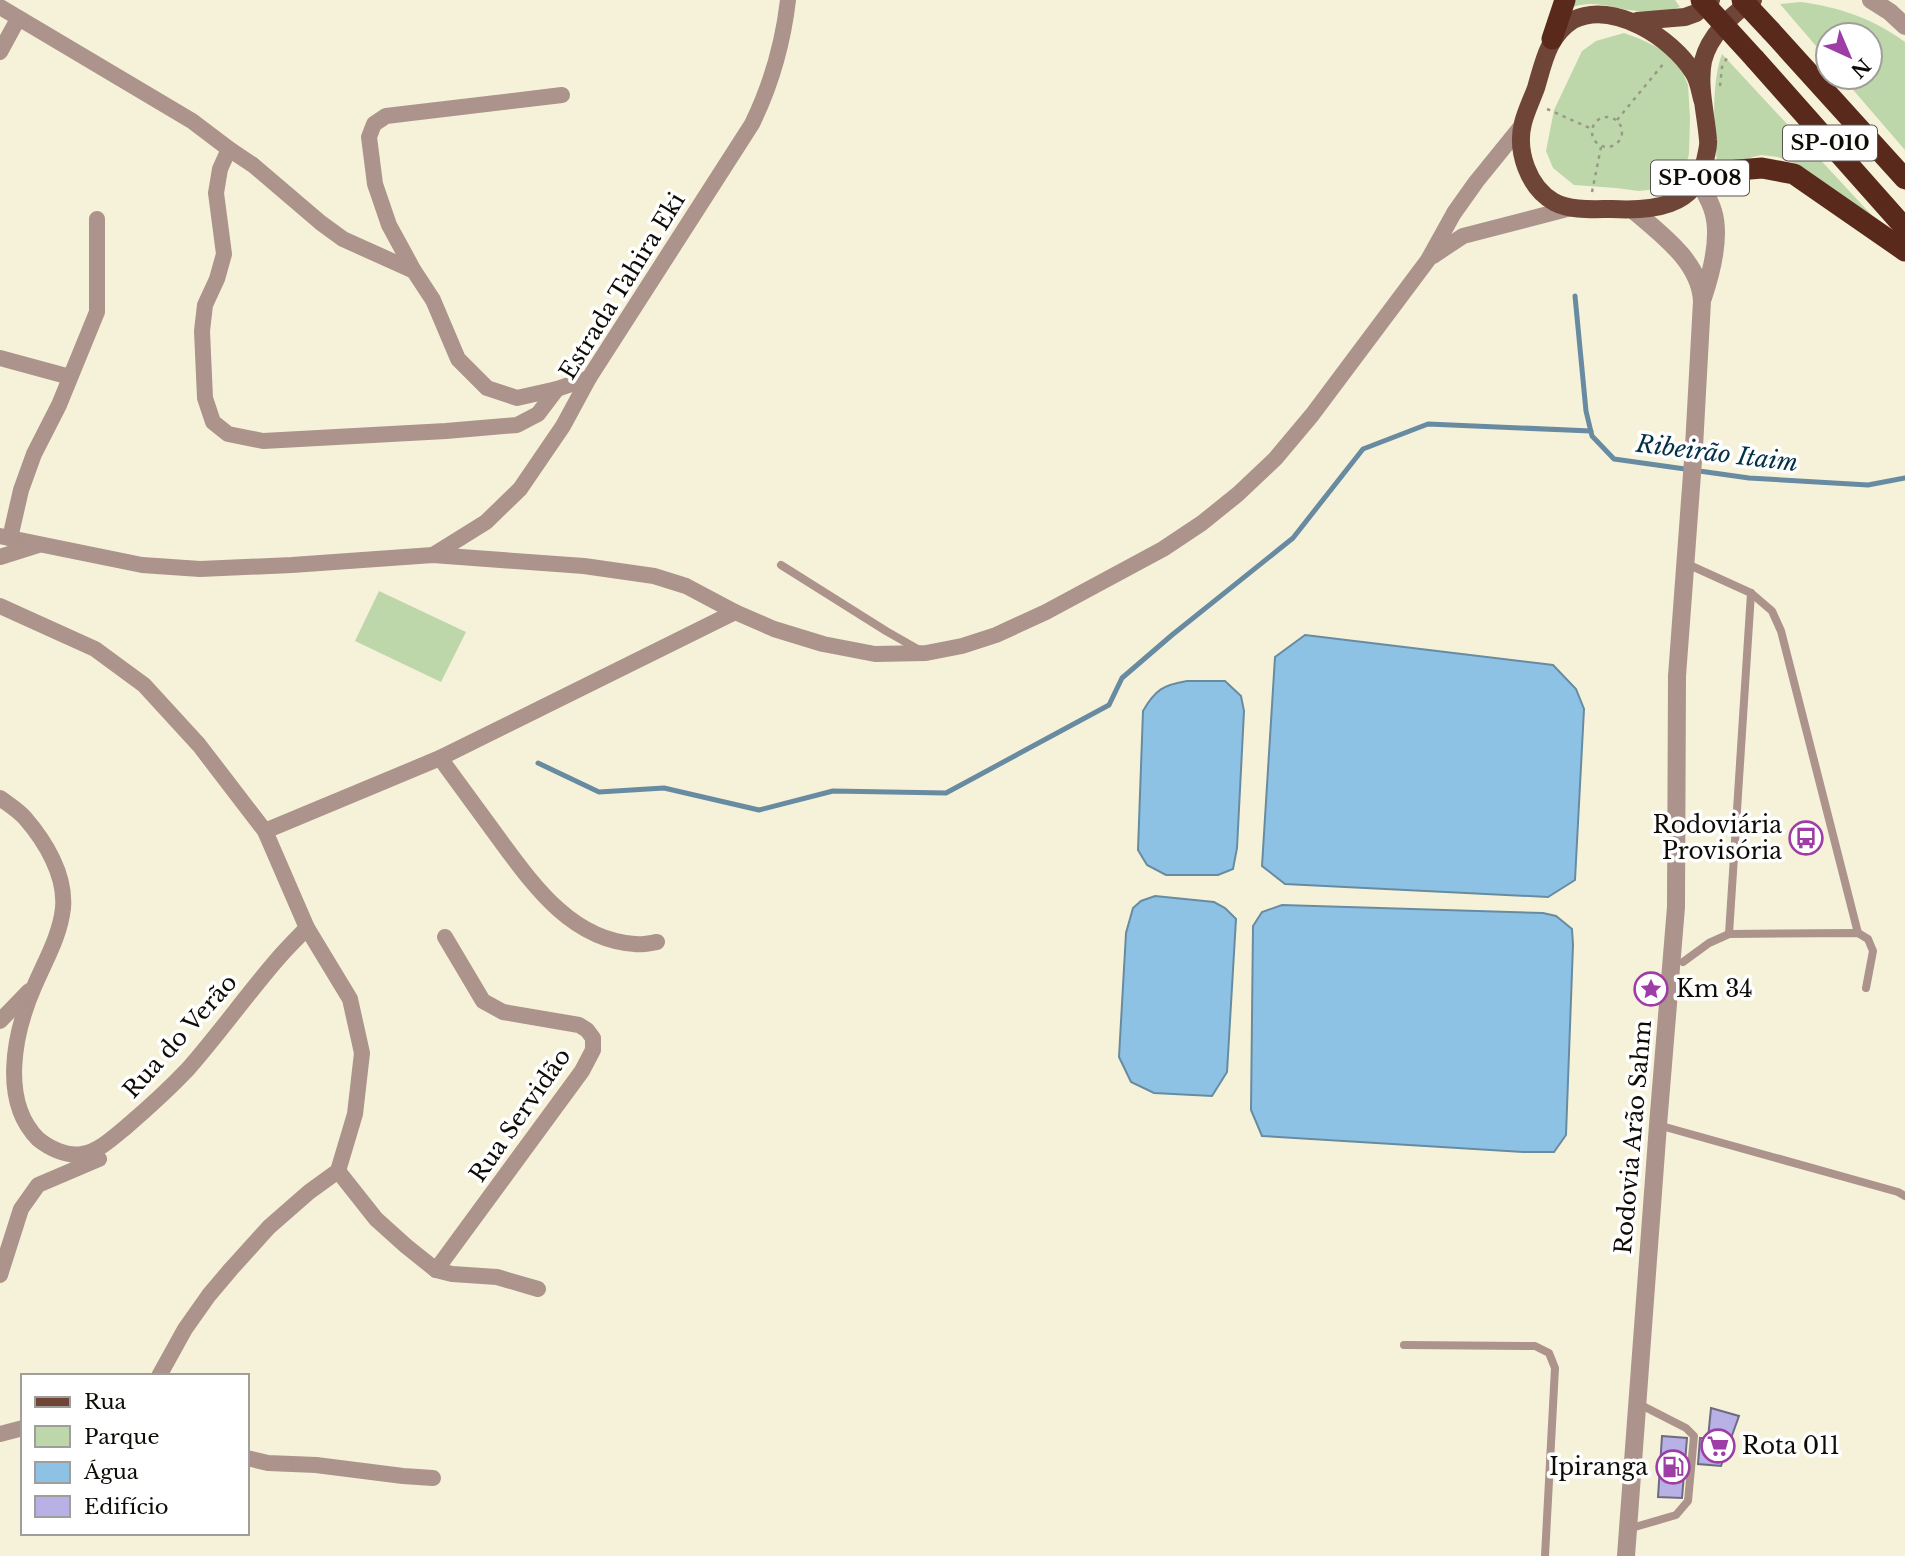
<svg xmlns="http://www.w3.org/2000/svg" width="1905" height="1556" viewBox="0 0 1905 1556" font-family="'Libre Baskerville',serif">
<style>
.green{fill:#bdd7ab}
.water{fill:#8ec2e4;stroke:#688ba1;stroke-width:2}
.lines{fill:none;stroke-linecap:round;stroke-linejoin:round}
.stream{stroke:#688ba1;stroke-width:5}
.building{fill:#b7b1e5;stroke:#6e6b81;stroke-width:2}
.path{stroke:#9b9886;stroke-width:2.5;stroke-dasharray:3.5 5;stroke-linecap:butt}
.service{stroke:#ac938b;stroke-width:8}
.minor{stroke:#ac938b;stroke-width:16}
.tertiary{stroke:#ac938b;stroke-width:18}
.primary{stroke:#6f4538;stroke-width:18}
.motorway{stroke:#592a1c;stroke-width:21}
.motorway-bridge{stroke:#592a1c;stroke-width:21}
.labels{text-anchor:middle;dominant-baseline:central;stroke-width:7;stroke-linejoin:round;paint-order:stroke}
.shield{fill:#fff;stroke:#565550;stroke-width:2}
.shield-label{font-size:21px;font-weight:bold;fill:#0e0c05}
.street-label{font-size:23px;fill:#0e0c05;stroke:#fff}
.poi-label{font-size:23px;fill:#0e0c05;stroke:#fff;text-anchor:end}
.water-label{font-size:24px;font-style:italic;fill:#033047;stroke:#fff}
</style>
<rect width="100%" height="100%" fill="#f6f2d9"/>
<g class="green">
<path d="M1575,0H1675L1680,7C1663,13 1647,13 1629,10C1610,7 1593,0 1573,7Z"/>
<path d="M1801,2C1839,7 1874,19 1905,42V150L1842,77H1870V35H1828V60L1780,4Z"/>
<polygon points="1624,33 1638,38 1663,50 1682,71 1688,85 1690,118 1689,154 1686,165 1668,184 1656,189 1639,191 1616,188 1574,185 1553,168 1546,151 1554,110 1582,51 1596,41"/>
<path d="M1722,54L1879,223L1848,203L1799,165L1778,157L1761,155L1742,160L1717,162C1714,131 1711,83 1722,54Z"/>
<polygon points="379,591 466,632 441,682 355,641"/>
</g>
<g class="water">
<polygon points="1305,635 1553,665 1576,689 1584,709 1575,880 1548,897 1285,884 1262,866 1275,657"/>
<path d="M1187,681H1225L1241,696L1244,711L1237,848L1233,869L1218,875H1166L1147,865L1138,850L1143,711C1155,690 1163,685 1187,681Z"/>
<polygon points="1155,896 1214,902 1225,908 1236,919 1227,1072 1212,1096 1154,1093 1131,1082 1119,1057 1126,933 1133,908 1141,901"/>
<polygon points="1282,905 1543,913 1556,916 1572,929 1573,945 1566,1135 1554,1152 1523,1152 1262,1136 1251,1110 1253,926 1262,912"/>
</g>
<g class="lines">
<g class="stream">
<polyline points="1575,296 1586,411 1592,436 1614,459 1749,478 1868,485 1905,478"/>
<polyline points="538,763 599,792 664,788 759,810 833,791 946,793 1109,705 1122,678 1172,635 1293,538 1363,449 1428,424 1591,431"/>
</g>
</g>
<g class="building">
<polygon points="1711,1408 1739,1416 1721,1466 1698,1464 1700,1438 1708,1438"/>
<polygon points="1662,1436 1687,1438 1682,1498 1658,1497"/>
</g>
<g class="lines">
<g class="path">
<polyline points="1720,86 1722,67 1728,56"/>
<polyline points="1547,109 1592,129"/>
<circle cx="1607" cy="132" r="15"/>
<polyline points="1617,120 1664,63"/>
<polyline points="1592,192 1601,147"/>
</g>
<g class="service">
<polyline points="1685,563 1751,593 1772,611 1781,631 1858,933"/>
<polyline points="781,565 886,631 921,651"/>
<polyline points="1729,934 1751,593"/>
<polyline points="1683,962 1709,943 1729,934 1858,933 1868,939 1873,951 1866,988"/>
<polyline points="1658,1125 1898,1192 1905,1196"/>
<polyline points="1404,1345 1535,1346 1549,1353 1555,1368 1545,1556"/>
<polyline points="1628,1529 1676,1515 1688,1501 1694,1436 1686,1428 1637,1403"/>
</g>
<g class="minor">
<polyline points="0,7 192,121 229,149 253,165 321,223 343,239 414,271"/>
<polyline points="0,52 18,19"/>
<polyline points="562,95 386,116 374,124 369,137 375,184 389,225 414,271 433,300 458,359 487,388 517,398 557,389 589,378"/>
<polyline points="229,149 220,169 216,193 224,254 217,279 205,305 202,331 205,398 213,422 228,434 263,441 446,431 517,425 538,414 557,389"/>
<polyline points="1433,256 1463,236 1571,208"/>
<polyline points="0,358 70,377"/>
<polyline points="0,536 142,565 200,569 292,565 433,555 584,566 654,576 686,586 735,612 774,629 823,644 875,654 926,653 962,646 996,635 1046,612 1163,549 1202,523 1238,494 1275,459 1312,415 1428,260 1454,213 1476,182 1523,124"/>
<polyline points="10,538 21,490 34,454 59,405 97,312 97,219"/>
<path d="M433,555L486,522L520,489L563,426L589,378L752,124C771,85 783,43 788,0"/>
<polyline points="0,557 38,545"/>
<polyline points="0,606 95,649 144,685 199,745 265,831 307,928 350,999 362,1053 355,1114 338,1171 309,1192 269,1227 231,1269 209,1295 185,1329 159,1376"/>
<path d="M440,758C460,785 480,813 500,840C534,886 572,940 635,944C642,945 650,943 657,942"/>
<path d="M0,798C8,804 18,810 25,818C45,841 66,875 63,908C60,936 45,961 34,987C14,1033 0,1101 38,1139C49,1148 67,1157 82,1154C98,1152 114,1137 126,1127C147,1109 169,1089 188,1069C218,1035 245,997 275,962C285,950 296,939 307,928"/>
<polyline points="265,831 440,758 735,612"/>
<polyline points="0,1021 29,991"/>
<polyline points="338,1171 376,1219 406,1246 436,1270 452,1274 497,1277 538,1289"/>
<polyline points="436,1270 582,1071 593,1050 593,1038 587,1030 579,1025 503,1012 483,1001 445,937"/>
<polyline points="0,1275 21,1209 38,1185 99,1159"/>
<polyline points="0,1434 23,1428"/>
<polyline points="247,1458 268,1463 316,1465 403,1476 433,1478"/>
</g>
<g class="tertiary">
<polyline points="1871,0 1890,12 1905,26"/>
<path d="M1698,180C1703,190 1710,200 1713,211C1721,236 1711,274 1703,298"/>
<path d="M1626,1556L1658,1125L1676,907L1677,676L1694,447L1702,301C1700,262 1661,234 1633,210"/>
</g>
<g class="primary">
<polyline points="1637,21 1685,17 1696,13 1711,0"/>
<path d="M1703,102C1700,93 1699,80 1693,72C1672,38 1613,0 1573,20C1548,36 1544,61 1536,88C1532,99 1526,111 1523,123C1516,151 1528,187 1554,202C1571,211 1594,209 1612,209C1651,211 1696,208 1705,161C1706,154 1709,147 1708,140C1706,114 1698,86 1703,61C1709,36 1732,14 1753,0"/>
</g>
<g class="motorway">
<polyline points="1771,31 1905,179"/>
<polyline points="1552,39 1565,0"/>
<polyline points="1755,59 1905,228"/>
<polyline points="1703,173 1762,168 1794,174 1905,251"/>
</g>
<g class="motorway-bridge">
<polyline points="1701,0 1755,59"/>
<polyline points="1742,0 1771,31"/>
</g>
</g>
<defs>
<symbol id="bus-ring" viewBox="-11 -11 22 22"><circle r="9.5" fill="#fff" stroke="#9d3da5" stroke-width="1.5"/><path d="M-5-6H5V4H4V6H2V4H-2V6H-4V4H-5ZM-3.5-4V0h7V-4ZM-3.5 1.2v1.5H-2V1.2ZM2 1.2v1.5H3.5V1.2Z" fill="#9d3da5"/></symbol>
<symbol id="sight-ring" viewBox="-11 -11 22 22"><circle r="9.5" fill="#fff" stroke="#9d3da5" stroke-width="1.5"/><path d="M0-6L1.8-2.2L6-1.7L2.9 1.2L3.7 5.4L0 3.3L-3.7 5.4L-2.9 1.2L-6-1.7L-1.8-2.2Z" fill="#9d3da5"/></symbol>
<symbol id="supermarket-ring" viewBox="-11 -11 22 22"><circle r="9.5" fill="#fff" stroke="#9d3da5" stroke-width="1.5"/><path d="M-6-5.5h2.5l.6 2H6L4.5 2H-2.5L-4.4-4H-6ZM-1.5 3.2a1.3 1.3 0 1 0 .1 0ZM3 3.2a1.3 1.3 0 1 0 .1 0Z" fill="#9d3da5"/></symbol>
<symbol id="fuel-ring" viewBox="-11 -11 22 22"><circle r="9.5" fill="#fff" stroke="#9d3da5" stroke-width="1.5"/><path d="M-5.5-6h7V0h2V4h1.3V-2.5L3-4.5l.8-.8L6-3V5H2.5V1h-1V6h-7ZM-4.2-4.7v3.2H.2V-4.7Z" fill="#9d3da5"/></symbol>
</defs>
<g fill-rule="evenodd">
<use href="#bus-ring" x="1787" y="819" width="38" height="38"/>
<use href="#sight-ring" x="1632" y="970" width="38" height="38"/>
<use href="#supermarket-ring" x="1699" y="1427" width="38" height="38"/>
<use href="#fuel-ring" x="1654" y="1448" width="38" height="38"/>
</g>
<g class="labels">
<g class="shield">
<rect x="1783" y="125.5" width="94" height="35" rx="5"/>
<rect x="1651" y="160.5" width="98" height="35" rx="5"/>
</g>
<g class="shield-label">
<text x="1830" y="143">SP-010</text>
<text x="1700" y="178">SP-008</text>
</g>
<g class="street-label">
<text transform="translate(622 286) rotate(-58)">Estrada Tahira Eki</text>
<text transform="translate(180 1036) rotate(-48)">Rua do Verão</text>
<text transform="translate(520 1115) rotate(-55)">Rua Servidão</text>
<text transform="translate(1633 1137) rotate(-85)">Rodovia Arão Sahm</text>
</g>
<g class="poi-label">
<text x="1782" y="825">Rodoviária<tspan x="1782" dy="26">Provisória</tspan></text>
<text x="1676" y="989" text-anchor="start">Km 34</text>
<text x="1742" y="1446" text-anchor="start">Rota 011</text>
<text x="1648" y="1467">Ipiranga</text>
</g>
<g class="water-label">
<text transform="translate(1717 453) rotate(7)">Ribeirão Itaim</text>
</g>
</g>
<rect x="21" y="1374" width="228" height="161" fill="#ffffff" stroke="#9f9e9b" stroke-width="2"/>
<rect x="35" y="1397" width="35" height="10" fill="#6f4538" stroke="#9f9e9b" stroke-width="2"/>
<text x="84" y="1409" font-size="21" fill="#0e0c05">Rua</text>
<rect x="35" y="1426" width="35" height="21" fill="#bdd7ab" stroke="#9f9e9b" stroke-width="2"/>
<text x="84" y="1444" font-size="21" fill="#0e0c05">Parque</text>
<rect x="35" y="1462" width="35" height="21" fill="#8ec2e4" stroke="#9f9e9b" stroke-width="2"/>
<text x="84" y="1479" font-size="21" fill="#0e0c05">Água</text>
<rect x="35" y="1496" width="35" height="21" fill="#b7b1e5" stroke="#9f9e9b" stroke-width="2"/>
<text x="84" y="1514" font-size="21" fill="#0e0c05">Edifício</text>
<g transform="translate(1849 56) rotate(136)"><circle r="33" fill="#ffffff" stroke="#9f9e9b" stroke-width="2"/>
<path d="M0-5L12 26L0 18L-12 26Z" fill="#9d3da5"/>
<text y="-10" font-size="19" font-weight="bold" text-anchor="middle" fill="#0e0c05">N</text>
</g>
</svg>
